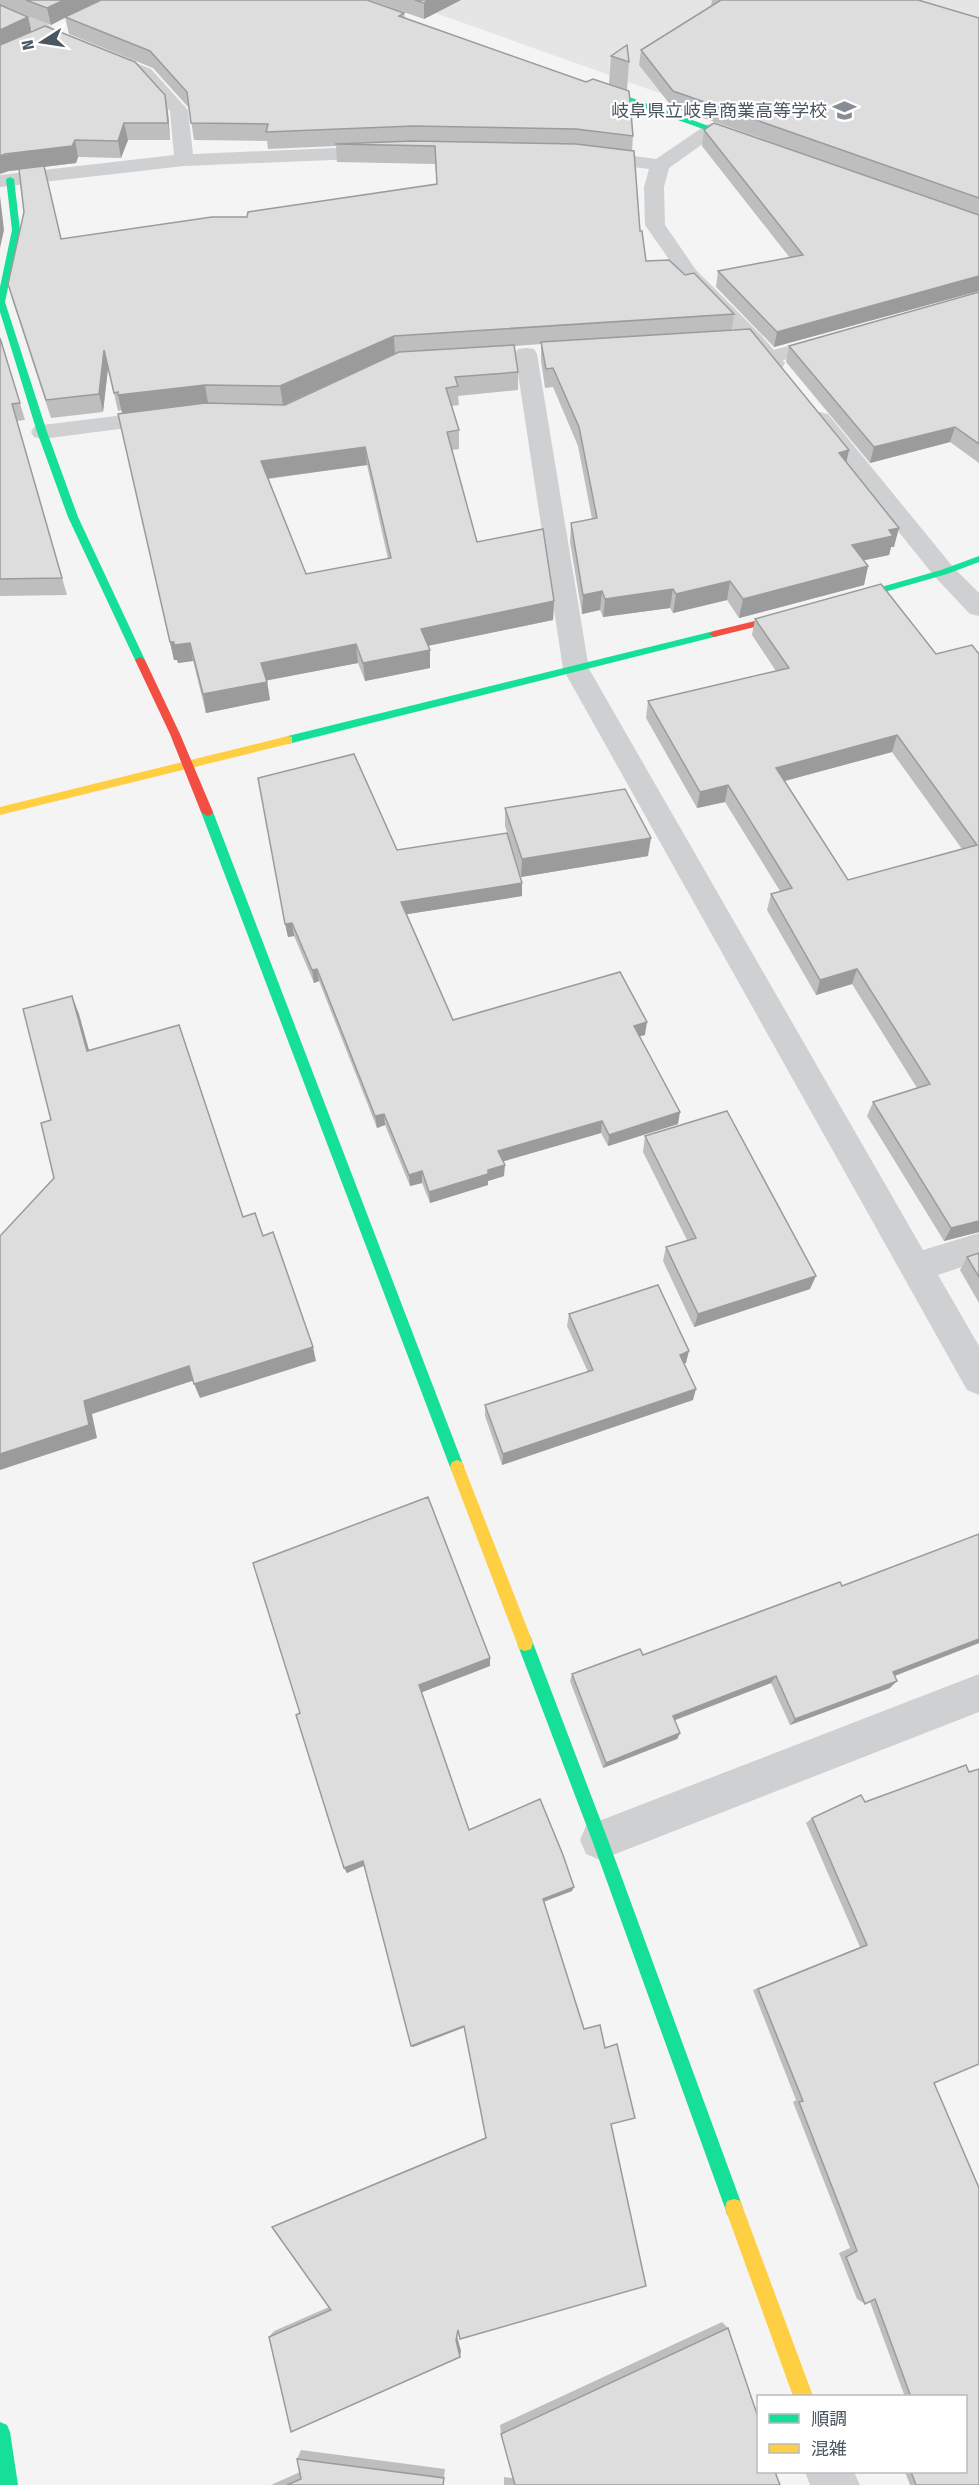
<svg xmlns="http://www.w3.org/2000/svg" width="979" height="2485" viewBox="0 0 979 2485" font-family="'Fira Sans Condensed','Noto Sans JP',sans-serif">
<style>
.education{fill:#e6e5e6}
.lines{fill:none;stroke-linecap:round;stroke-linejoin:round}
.lane{fill:#ced0d2;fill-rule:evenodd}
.street{fill:#ced0d2;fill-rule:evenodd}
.fast{fill:#16e098;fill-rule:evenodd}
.slow{fill:#ffcf43;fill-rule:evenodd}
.jam{fill:#f24e42;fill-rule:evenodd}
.wall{fill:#bebebf;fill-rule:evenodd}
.shaded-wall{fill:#9b9b9b}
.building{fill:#ddddde;stroke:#9b9b9b;stroke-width:1.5;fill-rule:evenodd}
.labels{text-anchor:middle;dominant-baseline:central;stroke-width:4.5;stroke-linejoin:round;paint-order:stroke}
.far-poi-label{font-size:18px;fill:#4a5661;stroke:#fff;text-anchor:end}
</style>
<rect width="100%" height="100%" fill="#f4f4f4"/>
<polygon class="education" points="398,0 979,0 979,207 441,15"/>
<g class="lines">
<polygon class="lane" points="829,335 836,337 840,341 836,345 770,364 762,363 759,358 762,353"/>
<g class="street">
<polygon points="0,6 45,22 57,31 151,69 188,110 193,154 381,146 388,148 390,152 388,156 381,158 184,166 0,187 0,175 174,155 170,111 139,77 45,39 33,30 0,17"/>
<polygon points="712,123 718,125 721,129 718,133 669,168 664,187 665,225 696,270 761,335 785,363 782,368 774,369 766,368 747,343 682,278 645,225 644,187 649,169 591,162 584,160 582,156 584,152 591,150 656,159 706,125"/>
<polygon points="526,348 534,349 537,354 589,669 923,1250 979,1233 979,1261 938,1275 979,1346 979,1395 967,1390 563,669 515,354 518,349"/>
<polygon points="165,410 173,412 176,417 173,422 42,439 34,437 31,432 34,427 42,425"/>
<polygon points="820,412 828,414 953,567 979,593 979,616 970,614 935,577 812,424 809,419 812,414"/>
<polygon points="979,1674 979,1712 600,1860 586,1854 580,1840 586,1826"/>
<polygon points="805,2472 854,2472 860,2485 810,2485"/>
</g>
<g class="fast">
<polygon points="585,83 591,83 755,143 748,145 585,87"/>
<polygon points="10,177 14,179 20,230 5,302 47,432 78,517 145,660 140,663 135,660 68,517 37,432 0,312 0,287 12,230 6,179"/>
<polygon points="979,556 979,562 947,574 843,604 838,601 839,599 941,570"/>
<polygon points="714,631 719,634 718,636 288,744 283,740 288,736"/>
<polygon points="207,808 213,812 464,1467 462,1472 457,1474 452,1472 450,1467 201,812"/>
<polygon points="525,1635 531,1637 533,1643 608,1840 743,2208 741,2215 734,2217 727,2215 725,2208 592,1840 517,1643 519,1637"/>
<polygon points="0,2422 7,2425 10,2432 18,2485 0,2485"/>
</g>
<g class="slow">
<polygon points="288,736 292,737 292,743 0,815 0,807"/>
<polygon points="457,1460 462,1462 464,1467 533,1643 531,1649 525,1651 519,1649 517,1643 450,1467 452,1462"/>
<polygon points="734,2199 741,2201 743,2208 813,2396 793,2396 725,2208 727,2201"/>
</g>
<g class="jam">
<polygon points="796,611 800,612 800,616 714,637 709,634 714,631"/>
<polygon points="140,657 145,660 180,734 213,812 211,815 207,816 201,812 170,734 135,660"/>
</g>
</g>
<g class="wall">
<path d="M0,0H100L404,13L405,18L586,82L609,84L611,56L629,62L627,91L633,136L632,151L640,231L646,261L685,275L734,314L732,330L847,462L894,547H891L889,555L864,560L868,566L864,585L739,618L727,600L673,613L670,608L603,617L600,610L582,614L570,542L571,523L592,519L578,446L553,387L545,388L541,361V344L515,346L518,372V390L458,396L459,405L452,406L459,430V449L452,450L477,542L554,601L553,620L428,646L430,668L365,681L358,663L267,680L270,700L206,713L193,661L178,663L177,660H174L118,414L122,413V410L118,411L108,368L103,412L51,418L13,302L8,284L24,212L19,170L9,171L28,17L31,32L168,112L170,140H128L121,158L78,157L76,163L44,167L61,239L247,217L437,184L435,164L337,162L336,146L268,149L267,141L194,140L189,108L153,68L69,34L65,17L51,25L0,5ZM359,370L285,405H283ZM367,465L388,559L306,574L268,479Z"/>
<polygon points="369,0 461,0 424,19"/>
<polygon points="712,0 918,0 979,18 979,215 672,107 639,65 641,50 711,6"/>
<polygon points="704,130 979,215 979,291 774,347 716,287 718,271 790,258 702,146"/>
<polygon points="979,292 979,463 950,442 870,463 786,362 789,346"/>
<polygon points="0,338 25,420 17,421 67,595 0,596"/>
<path d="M755,619L936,654H979V1232L944,1241L867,1116L873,1102L917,1088L852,984L816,995L767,910L771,894L780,891L725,802L697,808L646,718L648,701L776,671L752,635ZM892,752L962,849L848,880L785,781Z"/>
<polygon points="258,778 397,850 522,883 522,896 407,914 453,1020 645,1035 640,1036 678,1124 608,1146 601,1133 503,1161 504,1176 488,1181 488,1185 430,1203 422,1183 410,1186 385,1125 377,1128 319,981 314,983 294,936 288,937"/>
<polygon points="505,808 648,856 521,877 505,826"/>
<polygon points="645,1136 810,1289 694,1327 663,1261 666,1247 687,1240 643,1152"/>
<polygon points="979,1253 979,1303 960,1270 967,1257"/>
<polygon points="569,1314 686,1363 684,1363 693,1400 502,1465 485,1416 485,1405 588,1372 567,1326"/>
<polygon points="979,1534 979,1643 895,1676 890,1688 790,1725 771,1683 675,1720 680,1733 677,1739 603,1768 570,1681 572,1674 643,1655 842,1586"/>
<polygon points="490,1666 422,1692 469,1830 572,1891 544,1902 611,2124 458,2330 457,2335 461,2351 269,2337 274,2331 329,2307 272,2227 277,2224 486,2137 465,2027 413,2047 364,1866 347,1873 344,1868 296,1715"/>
<polygon points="812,1818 934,2083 979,2485 910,2485 905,2472 966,2472 966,2397 905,2397 870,2302 865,2304 857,2299 839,2253 850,2248 793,2102 796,2100 753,1990 860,1947 806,1823"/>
<polygon points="722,2322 728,2328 780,2485 504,2485 504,2477 513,2478 501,2434 500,2425"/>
<polygon points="301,2450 445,2469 443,2485 271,2485 300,2472 297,2459"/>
</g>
<g class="shaded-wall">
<polygon points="64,0 100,0 51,25 47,8"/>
<polygon points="429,0 461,0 424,19 424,3"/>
<polygon points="28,17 32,33 0,48 0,30"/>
<polygon points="165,95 168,112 170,140 168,123"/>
<polygon points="124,123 128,140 121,158 118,141"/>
<polygon points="75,140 78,157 76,163 9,171 0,174 0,156"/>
<polygon points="0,196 4,230 0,248"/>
<polygon points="979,276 979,291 774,347 777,332"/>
<polygon points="394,336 395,354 283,405 280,386"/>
<polygon points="104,350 108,368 103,412 99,394"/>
<polygon points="205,385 208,403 122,413 118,395"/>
<polygon points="955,427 950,442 870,463 874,447"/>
<polygon points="365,447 367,465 263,479 261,461"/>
<polygon points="849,450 845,469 839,453"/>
<polygon points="899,528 894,547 891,547 889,555 847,564 852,545 889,530"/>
<polygon points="868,566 864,585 739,618 743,599"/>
<polygon points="730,581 727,600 673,613 676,594"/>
<polygon points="673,589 670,608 603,617 605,599"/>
<polygon points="602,591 600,610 582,614 583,595"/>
<polygon points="554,601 553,620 422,647 421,629"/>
<polygon points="170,642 190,643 193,661 178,663 177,660 174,660"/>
<polygon points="356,644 358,663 264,681 261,663"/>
<polygon points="430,650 430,668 365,681 363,663"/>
<polygon points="267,682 270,700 206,713 203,694"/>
<polygon points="897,735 892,752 773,784 776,768"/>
<polygon points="728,785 725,802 697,808 700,792"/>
<polygon points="651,838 648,856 521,877 522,859"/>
<polygon points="522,883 522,896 402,915 401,902"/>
<polygon points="292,923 294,936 288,937 285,924"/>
<polygon points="317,969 319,981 314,983 312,970"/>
<polygon points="857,969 852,984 816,995 820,980"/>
<polygon points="72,996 79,1014 94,1068 87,1051"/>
<polygon points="647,1022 645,1035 632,1038 634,1026"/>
<polygon points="680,1112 678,1124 608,1146 609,1135"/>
<polygon points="384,1114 385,1125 377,1128 375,1116"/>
<polygon points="602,1121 601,1133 498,1163 498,1151"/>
<polygon points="505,1165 504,1176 488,1181 488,1185 430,1203 429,1192 488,1170"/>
<polygon points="422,1171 422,1183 410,1186 409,1175"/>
<polygon points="979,1221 979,1232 944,1241 951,1228"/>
<polygon points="816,1276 810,1289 694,1327 698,1314"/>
<polygon points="313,1347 316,1361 200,1398 194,1384"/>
<polygon points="689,1351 686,1363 677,1366 680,1355"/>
<polygon points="189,1366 195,1380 92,1414 97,1438 0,1470 0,1454 84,1401"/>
<polygon points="696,1389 693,1400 502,1465 503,1454"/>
<polygon points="979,1639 979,1643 886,1679 893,1672"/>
<polygon points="490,1658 490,1666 420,1693 419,1685"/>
<polygon points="776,1676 771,1683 670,1722 673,1716"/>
<polygon points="897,1681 890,1688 790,1725 795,1719"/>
<polygon points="680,1733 677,1739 603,1768 606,1763"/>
<polygon points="363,1861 365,1865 347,1873 344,1868"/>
<polygon points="574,1887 572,1891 542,1902 543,1899"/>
<polygon points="464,2026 465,2027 413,2047 411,2046"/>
<polygon points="456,2334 461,2351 460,2357 456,2340"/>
</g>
<g class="building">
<polygon points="26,0 64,0 47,8"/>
<polygon points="101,0 367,0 404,13 399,16 586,82 593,79 629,91 633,136 576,129 413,126 266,132 268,124 191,123 187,92 150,51 65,17"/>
<polygon points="415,0 429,0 424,3"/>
<polygon points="721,0 918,0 979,18 979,198 673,91 641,50"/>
<polygon points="0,5 28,17 0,30"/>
<polygon points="45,26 135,62 165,95 168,123 124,123 118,141 75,140 72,146 5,154 0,156 0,45"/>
<polygon points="627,45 629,62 611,56"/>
<polygon points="714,123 979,215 979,276 777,332 718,271 803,255 704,130"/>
<polygon points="413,141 576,144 634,151 640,231 642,231 646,261 669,260 685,275 694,273 734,314 394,336 280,386 205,385 118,395 118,392 114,393 104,350 99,394 46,400 8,284 24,212 19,169 44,166 61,239 212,217 247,217 248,212 437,184 435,146 335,144"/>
<polygon points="979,292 979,444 955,427 874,447 789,346"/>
<polygon points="750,329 849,450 839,453 899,528 889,530 893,536 852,545 868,566 743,599 730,581 676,594 673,589 605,599 602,591 583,595 571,523 597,518 579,427 553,368 546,369 541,342"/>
<polygon points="0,338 20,403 12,404 62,578 0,579"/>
<path d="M514,345L518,372L455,377L458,386L446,388L459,430L447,432L477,542L543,529L554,601L421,629L430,650L363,663L356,644L261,663L267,682L203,694L190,643L174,645V642H170L118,414L205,403L285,405L399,352ZM365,447L391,558L306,574L261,461Z"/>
<path d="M881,584L936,654L972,645L979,654V1221L951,1228L873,1102L930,1084L857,969L820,980L771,894L792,888L728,785L700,792L648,701L789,668L755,619ZM897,735L977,845L848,880L776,768Z"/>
<polygon points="354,754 397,850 507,833 522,883 401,902 453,1020 620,972 647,1022 634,1026 680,1112 609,1135 602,1121 498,1151 505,1165 488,1170 488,1174 429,1192 422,1171 409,1175 384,1114 375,1116 317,969 312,970 292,923 285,924 258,778"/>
<polygon points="625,789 651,838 522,859 505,808"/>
<polygon points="72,996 87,1051 179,1025 243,1217 255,1213 263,1236 273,1232 313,1347 194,1384 189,1366 84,1401 89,1425 0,1454 0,1236 54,1178 41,1123 51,1120 23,1009"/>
<polygon points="727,1111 816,1276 698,1314 666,1247 696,1238 645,1136"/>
<polygon points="979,1253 979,1277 967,1257"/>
<polygon points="658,1285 689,1351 680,1355 696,1389 503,1454 485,1405 593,1370 569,1314"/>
<polygon points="428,1497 490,1658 419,1685 469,1830 540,1799 563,1855 574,1887 543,1899 584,2029 600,2025 605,2048 617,2044 635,2118 611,2124 646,2286 460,2339 458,2330 456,2340 460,2357 291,2432 269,2337 331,2310 272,2227 486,2138 464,2026 411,2046 363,1861 344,1868 296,1715 300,1713 253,1563"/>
<polygon points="979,1534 979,1639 893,1672 897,1681 795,1719 776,1676 673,1716 680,1733 606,1763 572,1674 640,1649 643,1655 840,1582 842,1586"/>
<polygon points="966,1765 969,1772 979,1769 979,2064 934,2083 979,2188 979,2485 916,2485 911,2472 966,2472 966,2397 911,2397 875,2299 865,2304 846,2257 857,2251 799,2102 803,2101 758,1989 867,1945 812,1818 861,1795 865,1802"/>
<polygon points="728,2328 759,2420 759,2472 775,2472 780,2485 515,2485 501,2434"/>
<polygon points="297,2459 444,2478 443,2485 287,2485 301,2479"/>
</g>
<defs>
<symbol id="school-bare" viewBox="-9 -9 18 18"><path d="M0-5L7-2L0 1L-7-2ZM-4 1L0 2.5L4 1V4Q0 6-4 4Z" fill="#868d94" stroke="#fff" stroke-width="2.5" paint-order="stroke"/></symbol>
</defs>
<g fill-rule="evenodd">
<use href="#school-bare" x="828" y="94" width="33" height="33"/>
</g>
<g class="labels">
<g class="far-poi-label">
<text x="827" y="111">岐阜県立岐阜商業高等学校</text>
</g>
</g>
<rect x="757" y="2395" width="210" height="78" fill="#ffffff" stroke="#b7bbc0" stroke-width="1.5"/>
<rect x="769" y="2414" width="30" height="9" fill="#16e098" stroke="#b7bbc0" stroke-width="1.5"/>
<text x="811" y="2425" font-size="18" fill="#4a5661">順調</text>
<rect x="769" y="2444" width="30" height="9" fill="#ffcf43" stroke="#b7bbc0" stroke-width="1.5"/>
<text x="811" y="2455" font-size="18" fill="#4a5661">混雑</text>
<g transform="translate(42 42) rotate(258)" stroke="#ffffff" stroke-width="4.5" paint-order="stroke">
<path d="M0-4.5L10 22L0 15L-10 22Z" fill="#4a5661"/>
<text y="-9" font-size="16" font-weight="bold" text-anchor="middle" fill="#4a5661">N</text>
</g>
</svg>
